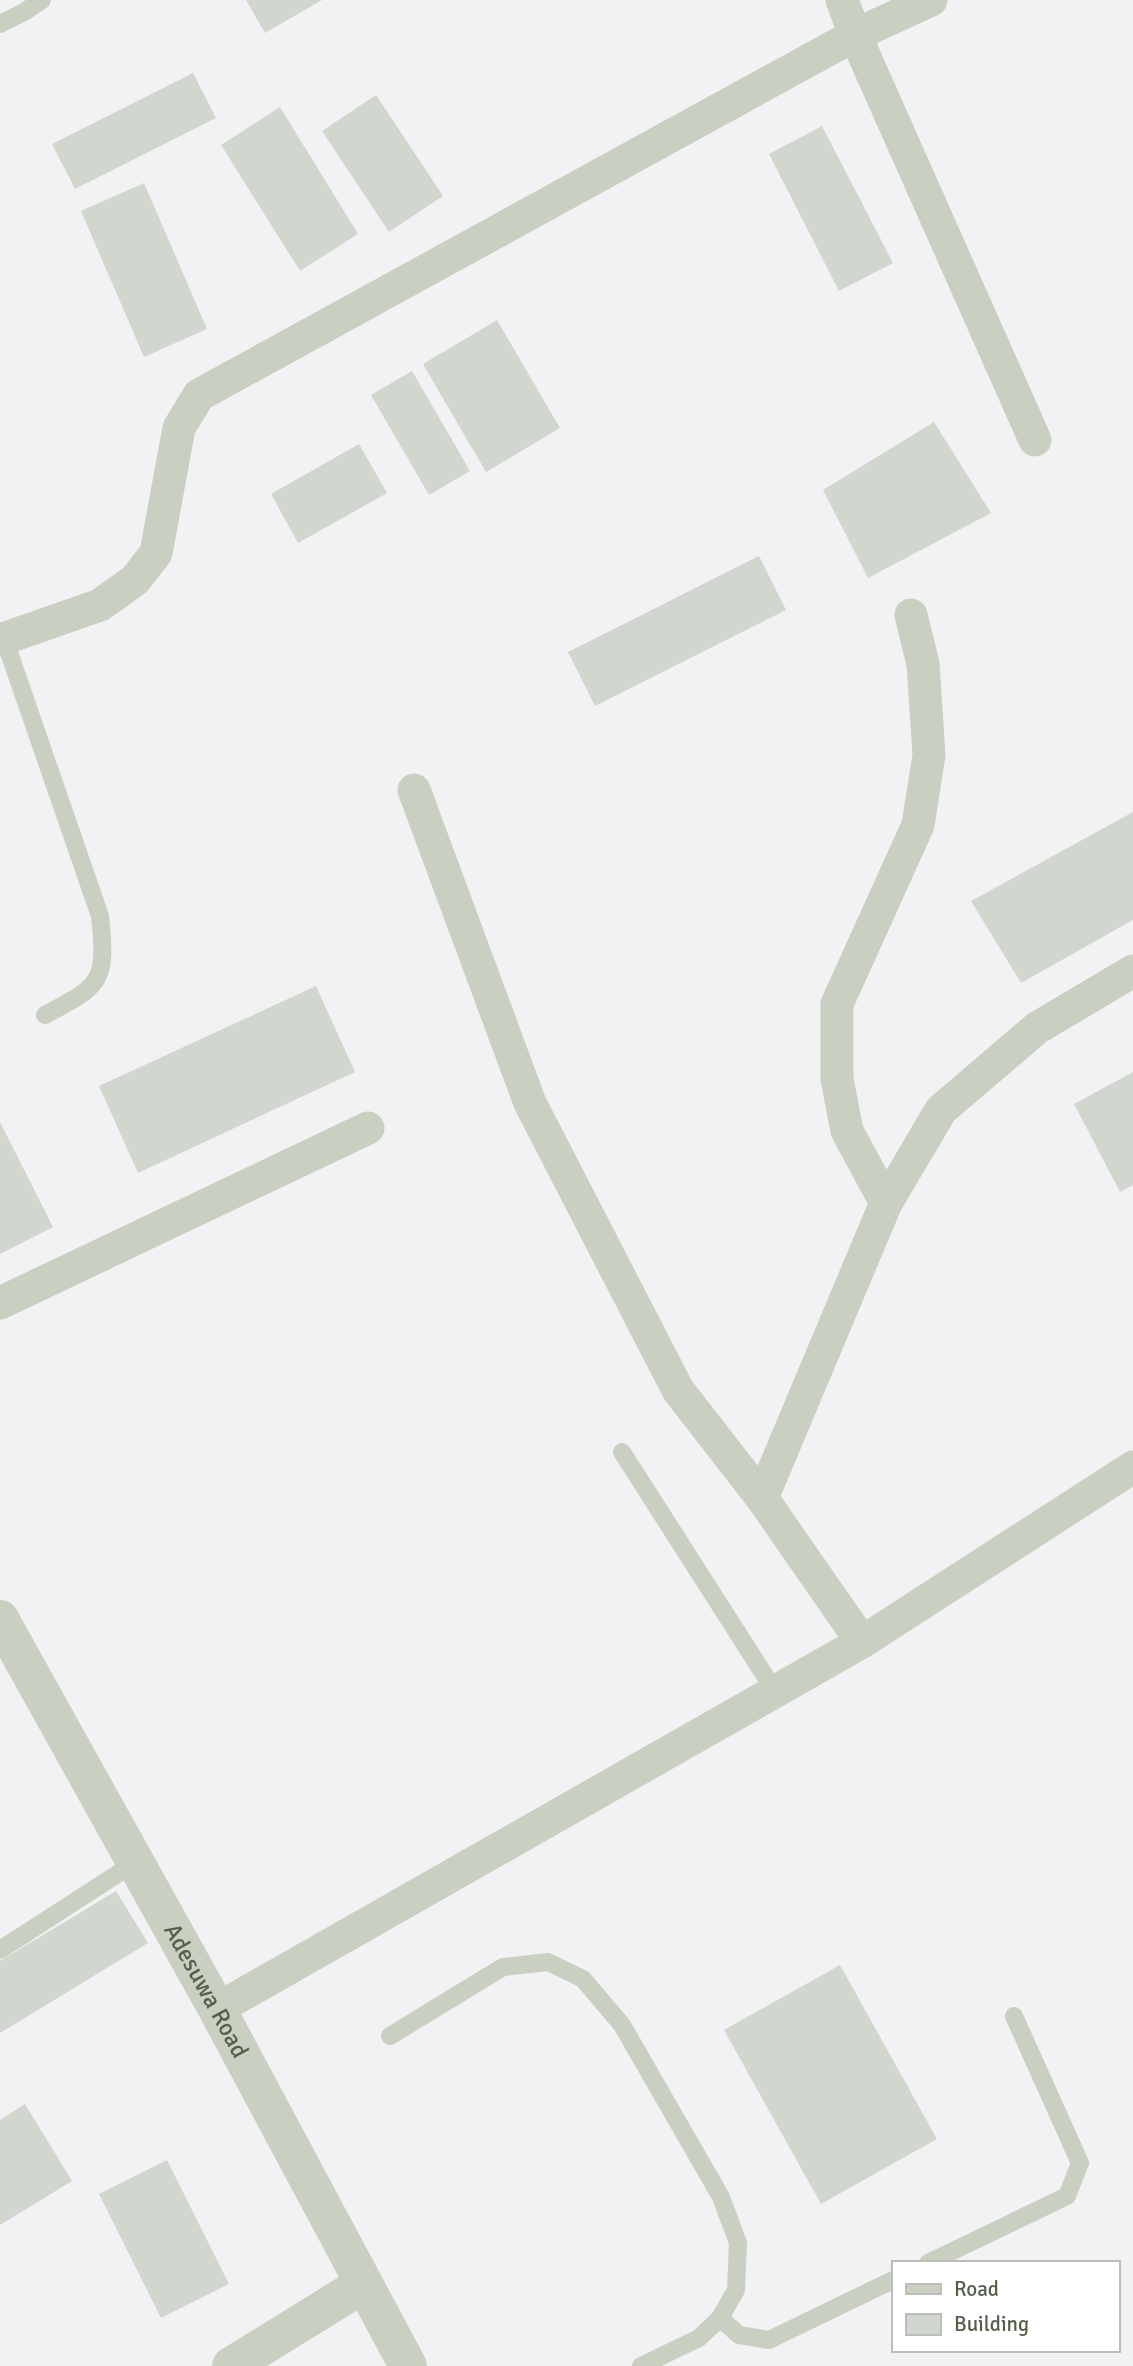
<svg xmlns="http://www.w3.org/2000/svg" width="1133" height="2366" viewBox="0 0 1133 2366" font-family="Signika,sans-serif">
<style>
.building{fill:#d1d6cf}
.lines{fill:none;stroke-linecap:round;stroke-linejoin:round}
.service{stroke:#c9cfc1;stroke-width:18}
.minor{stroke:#c9cfc1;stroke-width:33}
.tertiary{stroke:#c9cfc1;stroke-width:38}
.labels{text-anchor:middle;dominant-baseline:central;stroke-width:6;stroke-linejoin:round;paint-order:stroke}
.street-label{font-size:24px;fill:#555e4b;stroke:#fff}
</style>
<rect width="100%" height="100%" fill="#f2f2f4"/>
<g class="building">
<polygon points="246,0 322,0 265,33"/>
<polygon points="193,73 216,118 75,189 52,144"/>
<polygon points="376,95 443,196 389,232 322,131"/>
<polygon points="280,107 358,234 300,271 221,145"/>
<polygon points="822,126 893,263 839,291 769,154"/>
<polygon points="144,183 207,329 144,357 81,211"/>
<polygon points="497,320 560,428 486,472 423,364"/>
<polygon points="412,371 470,471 429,495 371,395"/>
<polygon points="934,422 991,513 868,578 823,490"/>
<polygon points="359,444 387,493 298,543 271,494"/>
<polygon points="759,556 786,610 595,706 568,652"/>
<polygon points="1133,812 1133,920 1021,983 971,901"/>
<polygon points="316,986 355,1072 138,1173 99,1086"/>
<polygon points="1133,1072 1133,1185 1120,1192 1074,1104"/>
<polygon points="0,1122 53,1227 0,1254"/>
<polygon points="116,1891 148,1943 0,2033 0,1961"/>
<polygon points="840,1965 937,2139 821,2204 724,2030"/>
<polygon points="25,2104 72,2181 0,2225 0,2120"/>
<polygon points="167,2160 229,2284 161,2318 99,2194"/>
</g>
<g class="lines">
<g class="service">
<polyline points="0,24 24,12 42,0"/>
<path d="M4,638L100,916C107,983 101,985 45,1015"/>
<polyline points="622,1452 776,1693"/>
<polyline points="0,1950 136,1862"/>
<polyline points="390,2036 503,1967 548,1962 583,1979 622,2025 721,2197 738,2243 736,2290 720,2318 699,2338 641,2366"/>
<polyline points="928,2263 1067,2196 1080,2163 1014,2016"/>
<polyline points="720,2318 739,2335 769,2340 893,2280"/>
</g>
<g class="minor">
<polyline points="842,0 855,35 1035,440"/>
<polyline points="0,640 100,605 135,580 156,553 179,428 199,395 855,35 931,0"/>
<polyline points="414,790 530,1103 678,1390 762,1498 862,1642"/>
<polyline points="886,1203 847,1131 837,1079 837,1004 918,825 929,755 923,664 911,615"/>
<polyline points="0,1303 368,1128"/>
<polyline points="762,1498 886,1203 941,1110 1037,1028 1133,971"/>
<polyline points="217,2009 862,1642 1133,1467"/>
</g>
<g class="tertiary">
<path id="s1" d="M0,1619L217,2009L408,2366"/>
<polyline points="231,2366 362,2285"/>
</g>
</g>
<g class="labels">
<g class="street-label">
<text stroke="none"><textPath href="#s1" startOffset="425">Adesuwa Road</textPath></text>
</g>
</g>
<rect x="892" y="2261" width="228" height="91" fill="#ffffff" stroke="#bbbfb7" stroke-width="2"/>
<rect x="906" y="2284" width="35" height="10" fill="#c9cfc1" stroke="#bbbfb7" stroke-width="2"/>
<text x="954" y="2296" font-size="21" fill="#555e4b">Road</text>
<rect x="906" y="2314" width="35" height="21" fill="#d1d6cf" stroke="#bbbfb7" stroke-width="2"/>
<text x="954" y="2331" font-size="21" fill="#555e4b">Building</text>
</svg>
